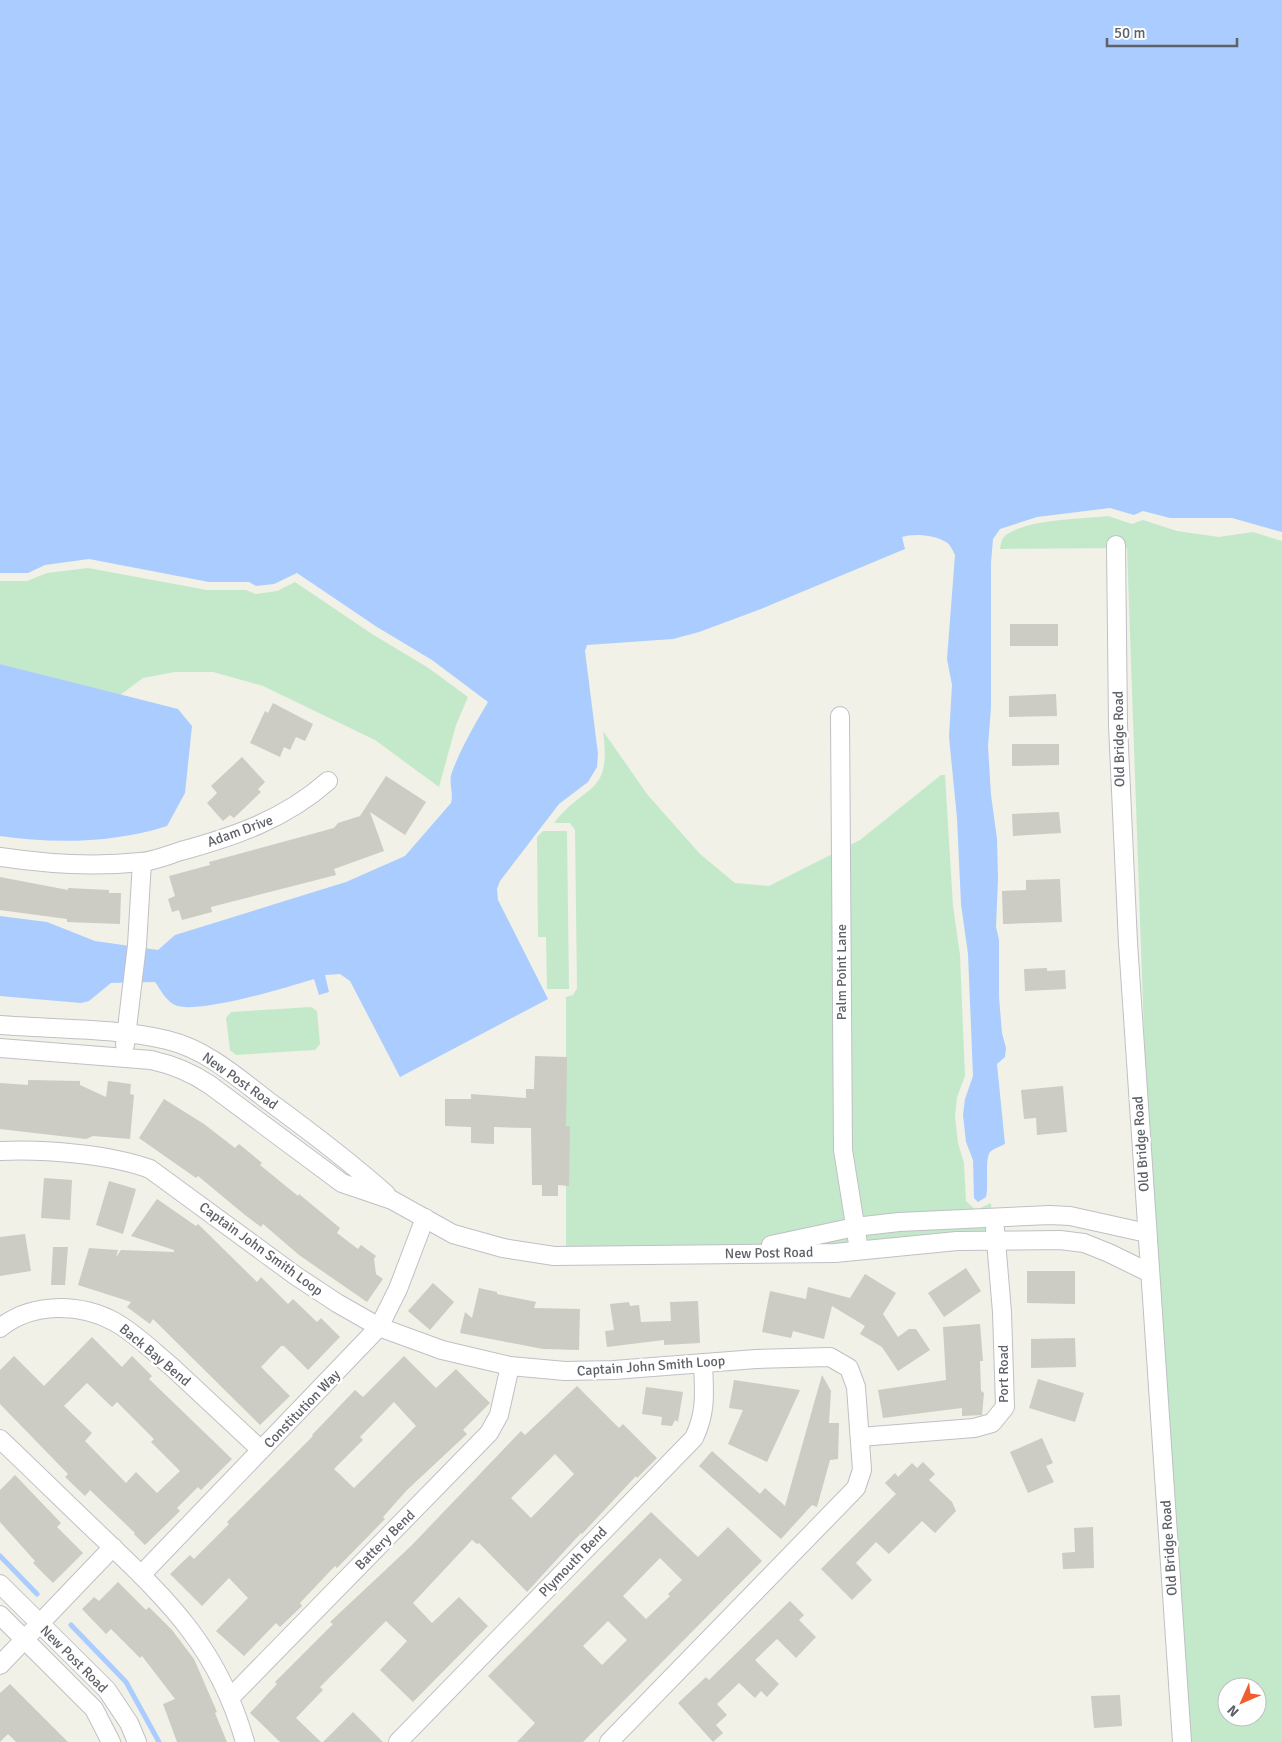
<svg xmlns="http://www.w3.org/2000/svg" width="1282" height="1742" viewBox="0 0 1282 1742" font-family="Signika,sans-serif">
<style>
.green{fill:#c4e9ca;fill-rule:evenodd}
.water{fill:#acf}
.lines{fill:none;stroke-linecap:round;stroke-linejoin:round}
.stream{stroke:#acf;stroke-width:5}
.building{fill:#cccbc4;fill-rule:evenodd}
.street-casing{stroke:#bfc0c6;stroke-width:20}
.street{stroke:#fff;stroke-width:18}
.labels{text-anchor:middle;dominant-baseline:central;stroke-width:5;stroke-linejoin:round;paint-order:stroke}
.street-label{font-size:14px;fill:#5e6168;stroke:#fff}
</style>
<rect width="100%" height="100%" fill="#f1f1e7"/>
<g class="green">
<path d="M1108,516L1132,524L1143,520L1177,531L1219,537L1253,532L1282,541V1742H1184L1145,1062L1127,548L1000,549C1001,544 1001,539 1006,535C1028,519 1081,519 1108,516ZM1227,1687H1257V1717H1227Z"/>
<polygon points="88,568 207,590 246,590 256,594 277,591 295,582 372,634 427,667 468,697 456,725 439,787 375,740 263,686 213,672 175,672 143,678 120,695 0,664 0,581 27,581 47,573"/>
<path d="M603,731L647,794L700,854L735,883L769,886L860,840L941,775H945L953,906L960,955L965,1076L957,1097L955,1117L958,1143L964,1163L966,1201L976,1210L991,1203L993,1238L566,1263V997L573,995L577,988L575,830L570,823H554C586,782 612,796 603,731Z"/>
<polygon points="543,831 567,831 569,989 547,989 546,937 538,937 537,837"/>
<polygon points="311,1007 317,1011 320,1044 315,1050 236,1055 230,1050 226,1018 231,1012"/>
</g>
<g class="water">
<path d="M0,0H1282V532L1232,518H1170L1143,511L1134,515L1110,508L1037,517L1000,529L993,539L991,563V707L988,746L991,795L997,839L998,879L996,927L999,940V997L1002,1033L1006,1048L1005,1057L997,1064L1005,1144C1001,1146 995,1148 991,1151C984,1156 989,1186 986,1197L978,1202L974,1198L973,1160L966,1142L963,1115L965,1099L973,1076L971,1026L968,954L961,904L957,818L949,737L952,685L947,659L955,555C953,551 950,544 946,542C935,535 913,533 902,537L905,549L761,609L699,632L673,639L587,645L585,651L598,754L597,767L588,782L559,804L500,881L497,889L498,900L548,999L400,1077L350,981L340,974L325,975L329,992L319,995L314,979C288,987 197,1015 175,1005C166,1001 160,989 155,982L111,983L89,1001L81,1003L0,996V916L47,922L95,941L158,950L175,935L346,882L405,856L451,803C454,792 448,783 452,772C461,748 475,724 488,702L432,660L377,627L297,573L274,584L256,586L249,582H209L89,559L45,565L28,573H0Z"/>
<path d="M0,664L178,709L192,726L185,793L167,826C114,843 54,844 0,836Z"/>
</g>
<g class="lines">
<g class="stream">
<polyline points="0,1556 37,1594"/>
<polyline points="71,1625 126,1682 159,1742"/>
</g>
</g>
<g class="building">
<rect x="1010" y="624" width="48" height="22"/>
<polygon points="1056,694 1057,716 1009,717 1009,696"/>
<polygon points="273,703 313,724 305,741 296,737 290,750 284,747 280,757 250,743 265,711 268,713"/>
<polygon points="1012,744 1059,744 1059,765 1012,766"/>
<polygon points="242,757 265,782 258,789 261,792 234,818 230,815 223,821 207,803 217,793 211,786"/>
<polygon points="386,776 426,802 405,835 370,812 384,851 334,869 336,875 211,907 212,912 182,920 179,910 172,912 168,899 175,896 169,876 210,865 209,862 334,828 338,823 360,816"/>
<polygon points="1059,812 1061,833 1013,836 1012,814"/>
<polygon points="0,877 68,890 68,888 109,890 109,893 121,893 120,924 67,922 67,919 0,910"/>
<polygon points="1060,879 1062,922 1003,924 1002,891 1026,890 1026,880"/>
<polygon points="1047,968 1047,971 1065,970 1066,989 1025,991 1024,969"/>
<polygon points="535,1056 567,1057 566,1126 570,1126 569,1186 558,1185 558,1196 542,1196 542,1185 532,1185 531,1128 494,1127 494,1144 471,1143 471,1127 445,1126 445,1099 471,1099 471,1094 526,1098 526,1089 534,1089"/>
<polygon points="28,1080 80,1081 80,1085 106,1097 108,1081 131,1084 130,1094 134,1095 130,1139 93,1136 86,1139 0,1129 0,1083 28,1085"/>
<polygon points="1063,1086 1067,1132 1037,1135 1036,1118 1024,1119 1021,1090"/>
<polygon points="164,1099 204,1124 235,1148 239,1144 262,1163 260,1165 298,1196 299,1194 340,1228 337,1233 358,1249 361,1245 376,1256 374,1259 376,1274 383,1279 367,1302 299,1255 263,1224 261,1227 245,1215 198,1176 196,1178 139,1138"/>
<polygon points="44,1178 72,1180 70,1220 41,1218"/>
<polygon points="109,1181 136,1189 123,1234 96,1225"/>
<polygon points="157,1199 196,1226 198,1224 257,1282 261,1277 288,1304 293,1299 317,1322 321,1318 340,1337 308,1370 284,1346 281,1346 261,1367 290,1396 260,1425 153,1319 150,1324 127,1307 131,1302 78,1285 89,1248 118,1250 116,1257 121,1250 174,1252 174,1250 131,1236"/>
<polygon points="25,1234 31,1271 0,1276 0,1237"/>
<polygon points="53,1247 68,1247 65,1285 51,1285"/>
<polygon points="966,1268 981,1291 944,1317 928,1293"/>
<polygon points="1027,1271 1075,1271 1075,1304 1027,1303"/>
<polygon points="865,1274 896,1293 883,1314 898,1337 909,1329 916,1329 930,1350 898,1371 882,1347 860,1334 865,1326 832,1306 824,1339 793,1331 791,1338 762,1332 770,1291 806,1299 808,1287 850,1298"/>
<polygon points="433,1283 454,1302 430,1330 408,1311"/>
<polygon points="479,1288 497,1292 497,1294 536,1302 534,1308 580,1309 579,1350 543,1349 460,1333 465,1312 472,1318"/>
<polygon points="698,1301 700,1343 664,1345 664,1340 607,1347 605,1331 614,1330 610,1304 629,1302 630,1306 639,1305 641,1322 671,1321 670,1302"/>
<polygon points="980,1324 983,1361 980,1361 981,1391 984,1393 982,1415 962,1416 962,1408 883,1418 878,1390 946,1380 943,1327"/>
<path d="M92,1337L122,1367L132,1356L152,1376L149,1379L232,1459L201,1490L198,1487L177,1508L180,1511L145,1545L134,1534L135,1533L90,1490L85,1496L65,1477L68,1474L0,1404V1370L14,1356L44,1386ZM87,1383L112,1407L117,1402L154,1439L151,1442L180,1471L157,1493L136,1472L126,1483L85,1441L92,1433L64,1406Z"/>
<polygon points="1075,1338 1076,1367 1031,1368 1031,1339"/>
<path d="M404,1356L436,1388L456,1369L490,1403L463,1430L467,1434L407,1490L383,1517L385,1519L337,1568L335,1566L300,1603L302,1606L280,1627L276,1623L244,1656L216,1631L248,1598L229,1578L202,1606L170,1574L190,1555L194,1559L229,1524L227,1522L313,1436L312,1435L355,1390L363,1397ZM394,1402L416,1426L354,1488L334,1469L363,1440L360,1437Z"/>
<polygon points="822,1375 831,1391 829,1423 839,1423 838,1459 830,1460 817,1507 812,1505 781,1539 699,1466 712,1451 760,1494 765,1488 785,1506"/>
<polygon points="1038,1379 1084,1393 1075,1422 1029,1408"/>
<polygon points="734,1380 800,1390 767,1462 728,1444 743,1410 729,1408"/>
<path d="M577,1386L619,1428L623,1424L657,1458L637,1478L636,1476L582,1534L581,1533L527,1592L479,1543L477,1544L472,1540L413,1603L432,1623L459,1597L488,1626L413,1702L380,1670L407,1641L386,1621L320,1687L323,1690L296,1718L321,1742H280L250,1713L277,1684L275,1682L333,1624L330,1622L411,1546L521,1431L525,1435ZM555,1454L574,1474L531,1518L511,1498Z"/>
<polygon points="646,1387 683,1392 678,1422 675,1420 672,1426 661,1425 662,1417 642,1414"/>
<polygon points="1042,1438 1053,1463 1046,1466 1054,1482 1028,1493 1010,1452"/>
<polygon points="923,1462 935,1474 929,1480 952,1502 956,1511 935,1533 922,1521 889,1554 876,1542 856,1563 872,1580 852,1600 821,1569 896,1494 885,1483 895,1473 898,1477 912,1463 917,1468"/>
<polygon points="15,1475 61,1523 57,1527 83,1553 53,1583 33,1563 35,1561 0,1522 0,1490"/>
<path d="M651,1512L698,1557L728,1527L762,1561L583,1742H517L535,1723L488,1676ZM660,1558L682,1580L668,1594L670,1596L646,1619L623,1596ZM608,1621L627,1640L602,1665L583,1646Z"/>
<polygon points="1093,1527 1094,1568 1063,1569 1062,1553 1075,1552 1074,1528"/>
<polygon points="118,1582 146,1610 149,1607 172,1630 194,1659 217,1712 215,1713 227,1742 177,1742 163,1704 175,1699 142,1656 140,1658 111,1629 106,1634 82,1609 94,1597 99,1601"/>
<polygon points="790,1601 804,1615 799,1620 816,1637 796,1658 777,1639 755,1660 779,1684 767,1697 761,1691 755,1698 739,1683 717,1704 727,1715 716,1725 723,1733 713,1742 678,1703 706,1677 709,1680"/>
<polygon points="10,1684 68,1742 16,1742 8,1734 0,1742 0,1693"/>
<polygon points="1120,1695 1122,1726 1094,1728 1091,1696"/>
<polygon points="353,1712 383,1742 323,1742"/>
</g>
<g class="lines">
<defs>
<g id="street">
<polyline points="1116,545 1118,725 1128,943 1182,1742"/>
<polyline points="840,716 843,1150 859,1250"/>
<path d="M0,857C46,864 95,867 141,862C154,861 168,855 181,851C236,836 285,819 328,781"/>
<path d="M0,1025C52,1029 117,1028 167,1040C205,1049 236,1076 267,1100C308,1130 348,1160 386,1194"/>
<polyline points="125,1045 137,945 142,862"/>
<path d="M0,1048L151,1060C174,1065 191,1072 210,1085L342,1183L392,1200L453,1234L503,1248L554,1256L835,1253L957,1241L1060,1240L1084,1243L1109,1253L1150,1273"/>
<path d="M0,1151C44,1149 109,1154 150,1169L296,1276L337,1303L379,1327L442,1350L510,1366L565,1371L614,1370L756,1359L830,1357L849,1368L856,1387L862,1470L856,1488L609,1742"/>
<polyline points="771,1245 855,1227 899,1222 1050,1215 1070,1216 1147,1233"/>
<path d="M0,1328C32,1302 80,1303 115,1322C136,1334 154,1352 172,1367C202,1395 232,1423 261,1450"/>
<polyline points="860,1437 974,1428 992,1423 1005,1407 1002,1312 995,1229"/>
<path d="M0,1439C35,1472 69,1506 104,1539C171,1603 219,1650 245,1742"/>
<polyline points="141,1575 379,1327 398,1289 425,1218"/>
<polyline points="0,1584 107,1690 129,1723 137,1742"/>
<polyline points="0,1615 94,1709 111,1742"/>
<polyline points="0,1665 113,1547"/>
<polyline points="231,1697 489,1433 499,1415 510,1366"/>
<path d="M398,1742L694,1438C707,1411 704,1391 703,1363"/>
</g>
</defs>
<use href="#street" class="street-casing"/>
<use href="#street" class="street"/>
</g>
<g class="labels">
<g class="street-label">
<text transform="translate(1119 739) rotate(-91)">Old Bridge Road</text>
<text transform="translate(240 831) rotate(-20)">Adam Drive</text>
<text transform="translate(841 972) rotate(-90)">Palm Point Lane</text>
<text transform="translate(240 1081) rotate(35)">New Post Road</text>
<text transform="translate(1141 1144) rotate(-94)">Old Bridge Road</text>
<text transform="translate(261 1249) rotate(36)">Captain John Smith Loop</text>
<text transform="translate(769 1253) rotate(-1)">New Post Road</text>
<text transform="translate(155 1355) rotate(40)">Back Bay Bend</text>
<text transform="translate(651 1366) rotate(-4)">Captain John Smith Loop</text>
<text transform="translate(1003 1374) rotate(-90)">Port Road</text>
<text transform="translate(302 1409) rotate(-46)">Constitution Way</text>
<text transform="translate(385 1540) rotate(-45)">Battery Bend</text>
<text transform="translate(1169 1548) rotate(-94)">Old Bridge Road</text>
<text transform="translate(573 1562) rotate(-46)">Plymouth Bend</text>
<text transform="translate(74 1659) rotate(45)">New Post Road</text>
</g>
</g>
<g transform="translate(1242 1702) rotate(225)"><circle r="24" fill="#ffffff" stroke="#bfc0c3"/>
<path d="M0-4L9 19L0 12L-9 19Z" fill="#f05d2f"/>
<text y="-8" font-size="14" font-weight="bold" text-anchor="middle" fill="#5e6168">N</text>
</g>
<path d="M1107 38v8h130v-8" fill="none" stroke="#5e6168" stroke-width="2.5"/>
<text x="1114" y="38" font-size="15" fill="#5e6168" stroke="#ffffff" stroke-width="4" paint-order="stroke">50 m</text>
</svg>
